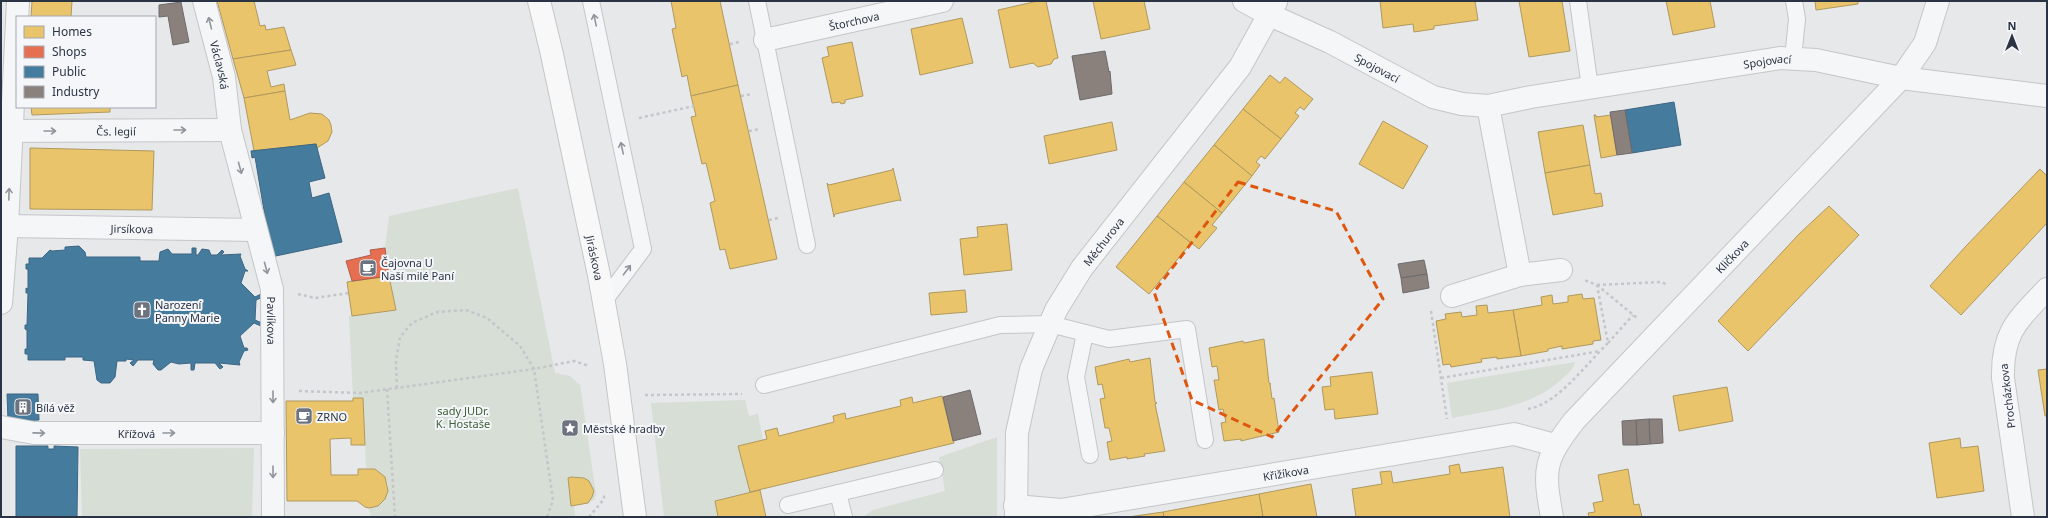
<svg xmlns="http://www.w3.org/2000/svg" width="2048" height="518" viewBox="0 0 2048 518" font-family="'Noto Sans',sans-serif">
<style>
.green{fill:#d6ded6}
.homes{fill:#e9c46a;stroke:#b0995f}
.shops{fill:#e76f51;stroke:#af5d4d}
.public{fill:#457b9d;stroke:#3d6683}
.industry{fill:#8a817c;stroke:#6e6a6c}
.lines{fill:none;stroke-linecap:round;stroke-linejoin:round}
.service-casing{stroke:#c4c6c8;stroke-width:18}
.minor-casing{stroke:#c4c6c8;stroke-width:24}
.secondary-casing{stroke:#c4c6c8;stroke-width:24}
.path{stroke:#c5c6ca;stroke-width:2.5;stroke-dasharray:3 3;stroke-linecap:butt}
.service{stroke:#f5f6f7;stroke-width:16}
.minor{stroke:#f5f6f7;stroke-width:22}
.secondary{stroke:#f8f8f8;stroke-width:22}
.oneway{stroke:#90959e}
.marked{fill:none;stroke:#df570f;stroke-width:3;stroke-dasharray:8 5;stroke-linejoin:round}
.labels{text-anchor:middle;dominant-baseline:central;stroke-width:4;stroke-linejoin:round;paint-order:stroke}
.street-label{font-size:11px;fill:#2b3445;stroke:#f4f6f9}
.poi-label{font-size:11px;fill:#2b3445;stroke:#f4f6f9;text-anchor:start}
.park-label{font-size:11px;fill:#3f6138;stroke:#f4f6f9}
</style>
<rect width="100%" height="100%" fill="#e6e8ea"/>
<g class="green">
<path d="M518,188L555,373L570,376L580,385L596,494L594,500L588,503C602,488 584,472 568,478L571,506H574L575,517H371L369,508C396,502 394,470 366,468L363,398H353L349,316L396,310L385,248L389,216Z"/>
<path d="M1575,362C1574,369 1567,374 1562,379C1532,407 1491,410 1452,418L1447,383Z"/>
<polygon points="745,400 749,416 758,414 763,440 739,446 750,492 715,501 718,517 664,517 651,403"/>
<polygon points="997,437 997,517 863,517 873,510 945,491 939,457"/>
<polygon points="254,448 252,517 82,517 80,449"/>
</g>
<g class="homes">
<polygon points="32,1 72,1 71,17 31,17"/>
<polygon points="217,1 254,1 260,26 265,25 266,30 284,27 291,50 233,59"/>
<polygon points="671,1 720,1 738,85 691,96 687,75 682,77 672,29 676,28"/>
<polygon points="1038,1 1046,1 1058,58 1054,59 1051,64 1038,67 1033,63 1010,68 998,10"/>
<polygon points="1093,1 1144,1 1150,29 1101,39"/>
<polygon points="1380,1 1475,1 1478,20 1434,26 1434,29 1414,32 1413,24 1383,28"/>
<polygon points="1519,1 1562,1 1570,51 1529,57"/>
<polygon points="1666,1 1710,1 1715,27 1673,35"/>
<polygon points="1815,1 1858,1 1858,4 1816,10"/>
<polygon points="962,18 973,63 920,75 911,29"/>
<polygon points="852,42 863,96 845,100 845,103 841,104 840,102 832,103 822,58 829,56 827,47"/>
<polygon points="291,50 296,65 267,71 271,87 284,84 285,91 244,98 233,59"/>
<polygon points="1270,75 1280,83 1285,77 1313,99 1304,110 1300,107 1295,113 1299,116 1281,139 1243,109"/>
<polygon points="738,85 777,259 730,269 725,249 720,250 710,203 715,201 706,163 702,164 691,117 696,116 691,96"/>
<polygon points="285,91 290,120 310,113 322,114 329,120 331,125 332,132 328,141 317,148 316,144 254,151 244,98"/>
<polygon points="31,107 110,107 110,112 32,115"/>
<polygon points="1243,109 1281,139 1265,159 1261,156 1256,162 1260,165 1252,176 1214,145"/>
<polygon points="1594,115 1596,115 1596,117 1611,115 1617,155 1601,158"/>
<polygon points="1383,121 1428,146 1403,189 1359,164"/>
<polygon points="1112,122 1117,150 1049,164 1044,136"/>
<polygon points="1583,125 1590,165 1545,173 1538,132"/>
<polygon points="1214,145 1252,176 1222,213 1184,182"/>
<polygon points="30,148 154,151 152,210 30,209"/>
<polygon points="1590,165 1595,194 1601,193 1603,206 1553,215 1545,173"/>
<polygon points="893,168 901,201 899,200 835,214 834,217 827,183 829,185 892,170"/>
<polygon points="2040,169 2047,176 2047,223 1961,315 1930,286 1966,246"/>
<polygon points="1184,182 1222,213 1212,225 1217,228 1199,249 1157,216"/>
<polygon points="1829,206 1859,235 1748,351 1718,321 1799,234"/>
<polygon points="1157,216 1191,243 1149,294 1116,267"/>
<polygon points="1007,224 1012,270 964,275 960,239 978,237 977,227"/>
<polygon points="389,276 396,310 352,316 347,282"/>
<polygon points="965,290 967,312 931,315 929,293"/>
<polygon points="1582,294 1583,299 1594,298 1601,340 1593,341 1593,344 1562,349 1562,346 1548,349 1548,351 1521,356 1513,310 1542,305 1541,297 1552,295 1553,304 1568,302 1568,296"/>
<polygon points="1487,305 1488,313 1513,310 1521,356 1497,359 1497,357 1481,359 1482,362 1451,367 1450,364 1443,365 1436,321 1446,319 1445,314 1461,312 1462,317 1477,315 1476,306"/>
<polygon points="1264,339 1269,383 1271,384 1270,384 1272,399 1274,398 1279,432 1241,441 1241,439 1224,441 1221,423 1226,422 1223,409 1219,410 1214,380 1219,380 1217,366 1212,367 1209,348 1243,341 1244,343"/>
<polygon points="1150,358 1155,402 1157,403 1155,404 1165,451 1144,454 1145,456 1127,459 1127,457 1110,460 1107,442 1112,441 1109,428 1105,428 1100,399 1105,398 1102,384 1098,385 1095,367 1129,359 1130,362"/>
<polygon points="2047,369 2047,416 2045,416 2038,370"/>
<polygon points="1372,372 1378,414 1335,419 1334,409 1325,410 1322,387 1331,386 1330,377"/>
<polygon points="1727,387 1733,421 1679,431 1673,396"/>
<polygon points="942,396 954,443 750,492 738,446 767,439 765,431 777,428 779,436 834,422 833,416 845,413 846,419 901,406 900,400 912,397 913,403"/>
<polygon points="353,398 363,398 365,445 351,445 351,438 330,439 331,475 358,475 358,469 375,469 385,477 388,491 385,499 378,506 369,508 365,507 357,501 287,501 286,401 353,401"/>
<polygon points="1960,438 1961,448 1978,446 1984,491 1937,498 1929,443"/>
<polygon points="1459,464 1461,473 1503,467 1510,517 1356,517 1352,489 1382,484 1380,472 1391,471 1393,483 1450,474 1449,466"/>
<polygon points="1628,469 1634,505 1639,504 1642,517 1589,517 1588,513 1595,512 1593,503 1603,501 1598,475"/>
<polygon points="571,477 584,478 589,481 594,491 592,497 588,503 571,506 568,478"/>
<polygon points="1311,484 1317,517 1263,517 1259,494"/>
<polygon points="760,490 766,517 718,517 715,501"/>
<polygon points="1259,494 1263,517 1164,517 1163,512"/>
<polygon points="1163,512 1164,517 1128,517"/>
</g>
<polygon class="shops" points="385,248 389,276 352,281 346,261 371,255 370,250"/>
<g class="public">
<polygon points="1674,102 1681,145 1632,153 1625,110"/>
<polygon points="316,144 325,178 309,182 312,198 329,193 342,242 271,257 271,252 255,157 252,158 251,151"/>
<polygon points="79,246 85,252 86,257 140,257 140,261 159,261 160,252 168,249 172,254 192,254 192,248 196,248 196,255 198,255 202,249 209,250 211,255 217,255 222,250 224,252 221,255 241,254 240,256 245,269 248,271 245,271 241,283 255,297 261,294 263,297 256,300 255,320 262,323 261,326 254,323 240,336 244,348 247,348 248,350 244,351 239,362 240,365 219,363 223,367 220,369 215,363 195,363 194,370 191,370 191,363 179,364 171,362 161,370 158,370 153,364 154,360 138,360 133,366 130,363 134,360 126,359 126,361 117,361 115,377 110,383 101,383 97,380 94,361 83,360 83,357 65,357 65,360 28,360 28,354 25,354 25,349 27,349 27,330 25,329 25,325 27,325 28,293 26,293 26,288 28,289 28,269 26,269 26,264 29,264 29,258 42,258 50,250 52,251 65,250 65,247"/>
<polygon points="7,394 38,394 39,420 8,421"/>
<polygon points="16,446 48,446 48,449 54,449 54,446 78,447 77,517 16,517"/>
</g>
<g class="industry">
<polygon points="181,2 189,42 173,45 168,16 159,17 159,5"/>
<polygon points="1105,51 1109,72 1110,71 1112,94 1080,100 1072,56"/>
<polygon points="1625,110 1632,153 1617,155 1610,112"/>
<polygon points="1424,260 1427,274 1401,278 1398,264"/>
<polygon points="1427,274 1429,288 1403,293 1401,278"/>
<polygon points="970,390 981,434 953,441 943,397"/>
<polygon points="1649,419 1662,419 1663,443 1650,444"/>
<polygon points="1649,419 1650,444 1637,445 1636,420"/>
<polygon points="1636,420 1637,445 1623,445 1622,421"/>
</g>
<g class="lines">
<defs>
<g id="service">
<polyline points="591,1 643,249 604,301"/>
<polyline points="757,1 807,245"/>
<polyline points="1578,1 1590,88"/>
<polyline points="1793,59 1797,19 1794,1"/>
<polyline points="1085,333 1076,377 1090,455"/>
<polyline points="764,385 1000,325 1050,324 1109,339 1187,329 1205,440"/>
<polyline points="838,493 844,517"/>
<polyline points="788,505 935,470"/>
</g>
<g id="minor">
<path id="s1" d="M204,1L224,77L230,130L272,289L273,517"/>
<path id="s2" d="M1244,1L1270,15L1330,42L1433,97L1462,104L1488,106L1531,97L1780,58L1816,60L1901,78L2047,96"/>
<path id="s3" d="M765,40L942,1"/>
<polyline points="1488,106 1520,275"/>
<path id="s4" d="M1,131L230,130"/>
<path id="s5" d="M7,226L256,230"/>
<polyline points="1452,296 1520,275 1561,270"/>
<polyline points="1,303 7,226 18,1"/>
<path id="s6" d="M1,427L34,433H273"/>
<path id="s7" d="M1015,506L1061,510L1514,434L1555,445"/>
<path id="s8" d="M1016,517L1017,433L1031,369L1056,310L1082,268L1240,67L1276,2"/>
<path id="s9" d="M1552,517C1543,469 1544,460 1574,421L1901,78L1925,43L1938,1"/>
<path d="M2023,517L2003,378C2002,332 2017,321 2047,289"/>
</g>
<g id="secondary">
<path id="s10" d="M539,1L551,50L599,275L615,364L635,517"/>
</g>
</defs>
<use href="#service" class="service-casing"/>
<use href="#minor" class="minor-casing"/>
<use href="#secondary" class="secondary-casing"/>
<g class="path">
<polyline points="730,44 739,42"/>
<polyline points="741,96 752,94"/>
<polyline points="639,118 694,106"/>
<polyline points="749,131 760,129"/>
<polyline points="769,220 778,218"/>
<polyline points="1597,285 1661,282 1668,285"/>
<polyline points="1597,285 1637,318"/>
<polyline points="298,294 315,298 349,293"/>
<polyline points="1431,311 1447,419"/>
<polyline points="1608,343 1633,315"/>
<polyline points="1441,378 1600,351"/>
<polyline points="397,388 396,361 400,337 412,323 437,312 466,310 487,318 520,346 534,369 553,500 547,517"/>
<polyline points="387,389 395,517"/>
<polyline points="299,391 360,393 534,369 574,361 589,366"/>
<polyline points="645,395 742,394"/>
<path d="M1528,409C1558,404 1586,364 1608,343L1597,285L1584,280"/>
<polyline points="589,517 604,499 604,494"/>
</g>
<use href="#service" class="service"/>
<use href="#minor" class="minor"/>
<use href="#secondary" class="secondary"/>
</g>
<defs><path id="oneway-shaft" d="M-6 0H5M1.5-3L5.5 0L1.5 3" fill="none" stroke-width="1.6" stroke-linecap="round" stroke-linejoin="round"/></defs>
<g class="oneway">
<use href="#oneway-shaft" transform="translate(595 20) rotate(-102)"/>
<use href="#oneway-shaft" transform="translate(210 23) rotate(-104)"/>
<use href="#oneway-shaft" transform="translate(180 130)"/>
<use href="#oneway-shaft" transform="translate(50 131)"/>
<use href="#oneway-shaft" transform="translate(622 148) rotate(-102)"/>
<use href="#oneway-shaft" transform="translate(240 168) rotate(75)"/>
<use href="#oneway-shaft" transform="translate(9 194) rotate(-88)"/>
<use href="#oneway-shaft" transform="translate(266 268) rotate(75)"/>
<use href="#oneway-shaft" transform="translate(627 270) rotate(-53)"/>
<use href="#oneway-shaft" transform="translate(273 397) rotate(90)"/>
<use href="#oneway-shaft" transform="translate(39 433) rotate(1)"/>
<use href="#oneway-shaft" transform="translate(169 433)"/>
<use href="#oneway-shaft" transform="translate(273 472) rotate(90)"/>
</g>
<path class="marked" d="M1238,182L1336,211L1383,299L1272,437L1192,400L1154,292Z"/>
<defs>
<symbol id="cafe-square" viewBox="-11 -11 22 22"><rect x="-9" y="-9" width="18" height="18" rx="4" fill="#6c737f" stroke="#f4f6f9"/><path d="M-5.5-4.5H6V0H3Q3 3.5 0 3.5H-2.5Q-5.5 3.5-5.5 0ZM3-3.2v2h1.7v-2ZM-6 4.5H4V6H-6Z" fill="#fff"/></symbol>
<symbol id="church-square" viewBox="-11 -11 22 22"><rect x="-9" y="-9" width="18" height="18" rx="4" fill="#6c737f" stroke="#f4f6f9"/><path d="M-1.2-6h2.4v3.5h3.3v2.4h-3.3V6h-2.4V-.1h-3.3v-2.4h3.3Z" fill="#fff"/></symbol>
<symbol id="building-square" viewBox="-11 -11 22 22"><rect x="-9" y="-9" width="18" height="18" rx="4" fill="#6c737f" stroke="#f4f6f9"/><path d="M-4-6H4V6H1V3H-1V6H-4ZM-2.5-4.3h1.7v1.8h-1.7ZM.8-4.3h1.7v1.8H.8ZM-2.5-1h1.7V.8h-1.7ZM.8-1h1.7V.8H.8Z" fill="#fff"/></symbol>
<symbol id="sight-square" viewBox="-11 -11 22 22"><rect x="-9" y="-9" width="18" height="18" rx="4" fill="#6c737f" stroke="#f4f6f9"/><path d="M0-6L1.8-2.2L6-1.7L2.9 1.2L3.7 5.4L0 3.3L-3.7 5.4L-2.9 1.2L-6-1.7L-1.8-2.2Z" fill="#fff"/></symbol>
</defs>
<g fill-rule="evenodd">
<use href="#cafe-square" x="358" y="258" width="20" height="20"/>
<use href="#church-square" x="132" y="300" width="20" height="20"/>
<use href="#building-square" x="13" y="397" width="20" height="20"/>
<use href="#cafe-square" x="294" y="406" width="20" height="20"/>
<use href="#sight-square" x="560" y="418" width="20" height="20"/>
</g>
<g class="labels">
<g class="street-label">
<text stroke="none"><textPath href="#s3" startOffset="91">Štorchova</textPath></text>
<text stroke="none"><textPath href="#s2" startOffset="551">Spojovací</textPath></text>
<text stroke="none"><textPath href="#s1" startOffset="66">Václavská</textPath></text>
<text stroke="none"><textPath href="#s2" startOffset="149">Spojovací</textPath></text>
<text stroke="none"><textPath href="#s4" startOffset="115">Čs. legií</textPath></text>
<text stroke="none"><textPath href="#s5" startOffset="125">Jirsíkova</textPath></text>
<text stroke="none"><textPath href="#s8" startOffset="297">Měchurova</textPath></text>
<text stroke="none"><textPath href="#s9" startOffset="332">Kličkova</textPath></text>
<text stroke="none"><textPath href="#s10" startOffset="263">Jiráskova</textPath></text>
<text stroke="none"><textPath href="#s1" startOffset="328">Pavlíkova</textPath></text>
<text transform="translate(2007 396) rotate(-97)">Procházkova</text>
<text stroke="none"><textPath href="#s6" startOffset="136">Křížová</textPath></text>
<text stroke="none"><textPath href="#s7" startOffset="274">Křižíkova</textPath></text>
</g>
<g class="poi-label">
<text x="381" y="262">Čajovna U<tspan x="381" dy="13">Naší milé Paní</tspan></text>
<text x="155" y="304">Narození<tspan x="155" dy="13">Panny Marie</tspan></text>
<text x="36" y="407">Bílá věž</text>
<text x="317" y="416">ZRNO</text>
<text x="583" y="428">Městské hradby</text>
</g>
<g class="park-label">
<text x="463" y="410">sady JUDr.<tspan x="463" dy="13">K. Hostaše</tspan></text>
</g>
</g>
<rect width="2048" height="518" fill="none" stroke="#2b3445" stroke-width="4"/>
<rect x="16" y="16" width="140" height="92" fill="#f4f6f9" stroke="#a4a8b1"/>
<rect x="24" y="26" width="20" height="12" fill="#e9c46a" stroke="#a4a8b1"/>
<text x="52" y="36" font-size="12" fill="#2b3445">Homes</text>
<rect x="24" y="46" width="20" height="12" fill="#e76f51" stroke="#a4a8b1"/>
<text x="52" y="56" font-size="12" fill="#2b3445">Shops</text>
<rect x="24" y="66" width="20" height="12" fill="#457b9d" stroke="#a4a8b1"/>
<text x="52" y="76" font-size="12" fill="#2b3445">Public</text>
<rect x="24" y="86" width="20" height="12" fill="#8a817c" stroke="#a4a8b1"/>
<text x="52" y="96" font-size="12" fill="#2b3445">Industry</text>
<g transform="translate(2012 36)" stroke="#f4f6f9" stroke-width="3" paint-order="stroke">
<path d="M0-3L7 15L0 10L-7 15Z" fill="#2b3445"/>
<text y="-6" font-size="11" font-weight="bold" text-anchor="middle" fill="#2b3445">N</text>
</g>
</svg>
